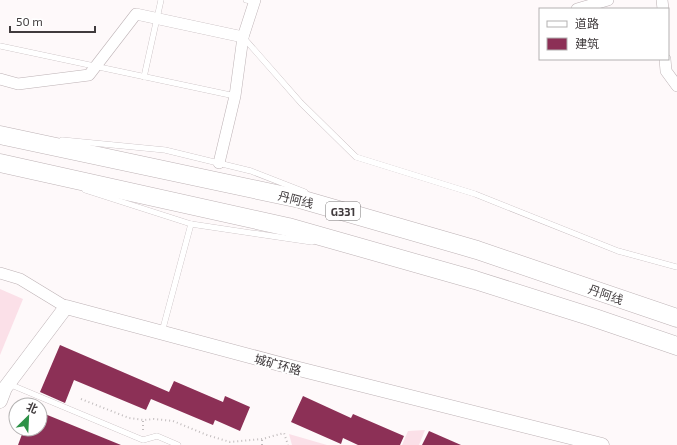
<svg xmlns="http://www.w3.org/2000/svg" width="677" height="445" viewBox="0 0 677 445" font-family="'Exo 2','Noto Sans SC',sans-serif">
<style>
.green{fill:#fbe0e8}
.building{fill:#8c3056}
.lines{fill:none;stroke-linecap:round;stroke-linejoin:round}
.service-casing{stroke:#bdb2b5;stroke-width:6}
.minor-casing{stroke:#bdb2b5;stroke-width:12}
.tertiary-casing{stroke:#bdb2b5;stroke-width:15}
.trunk-casing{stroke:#bdb2b5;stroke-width:19}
.path{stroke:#c2bdbe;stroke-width:2;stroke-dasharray:1 3;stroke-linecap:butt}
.service{stroke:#fff;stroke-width:5.5}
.minor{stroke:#fff;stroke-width:11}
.tertiary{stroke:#fff;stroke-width:14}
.trunk{stroke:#fff;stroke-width:18}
.labels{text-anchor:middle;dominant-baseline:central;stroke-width:4;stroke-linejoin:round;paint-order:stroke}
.shield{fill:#fff;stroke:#797677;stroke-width:1}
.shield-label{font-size:11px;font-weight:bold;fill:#403b3d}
.street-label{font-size:12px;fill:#403b3d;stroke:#fff}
</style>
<rect width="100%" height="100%" fill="#fef9fa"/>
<g class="green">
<polygon points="0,289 23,299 0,355"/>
<polygon points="425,430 419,445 402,445 408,431"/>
<polygon points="289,434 327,445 292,445"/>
</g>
<g class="building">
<polygon points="60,345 169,392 174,381 223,402 225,396 250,407 240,431 215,420 213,425 151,399 146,410 74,380 65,403 40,392"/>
<polygon points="303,396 351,418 353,414 404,436 400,445 358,445 343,438 341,444 291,422"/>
<polygon points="40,412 121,445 18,445 24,429 40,429"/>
<polygon points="429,431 461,445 422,445"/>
</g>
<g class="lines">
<defs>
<g id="service">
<polyline points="246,0 254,1"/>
<polyline points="243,37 301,103 356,157 475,194 618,251 677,267"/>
<polyline points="0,46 235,96"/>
<polyline points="144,77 161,0"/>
<polyline points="62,140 165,150 251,171 305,192"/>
<polyline points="85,190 191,224 312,242"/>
<polyline points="162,332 191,224"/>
<polyline points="9,384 143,440 157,436 178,445"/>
</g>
<g id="minor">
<polyline points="662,0 663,9"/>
<polyline points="577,9 608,0"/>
<polyline points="665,59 666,71 677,86"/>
<polyline points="0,79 18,84 89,75 136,14 243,37"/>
<polyline points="219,163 235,96 243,37 255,0"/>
<polyline points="0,273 20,279 66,307"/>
</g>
<polyline id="tertiary" points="0,401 5,388 66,307 291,367 602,445"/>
<g id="trunk">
<polyline points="0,135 300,199 477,250 677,318"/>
<polyline points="0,163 288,227 475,280 592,317 677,346"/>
</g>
</defs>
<use href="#service" class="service-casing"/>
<use href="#minor" class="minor-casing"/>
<use href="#tertiary" class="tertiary-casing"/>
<use href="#trunk" class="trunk-casing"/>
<g class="path">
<polyline points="81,399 129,418 144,420 154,419 173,421 207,435 230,442 262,439 284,433 288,445"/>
<polyline points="143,421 143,430"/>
<polyline points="262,445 262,439"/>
</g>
<use href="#service" class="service"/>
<use href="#minor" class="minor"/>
<use href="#tertiary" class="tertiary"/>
<use href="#trunk" class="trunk"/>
</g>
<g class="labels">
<rect class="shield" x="326" y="202" width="34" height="18" rx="3"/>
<g class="shield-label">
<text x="343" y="211">G331</text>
</g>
<g class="street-label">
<text transform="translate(296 199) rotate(14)">丹阿线</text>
<text transform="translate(606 294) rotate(19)">丹阿线</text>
<text transform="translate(278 364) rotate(15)">城矿环路</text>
</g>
</g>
<rect x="539" y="8" width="130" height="52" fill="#ffffff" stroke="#b3b1b1"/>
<rect x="547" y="21" width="20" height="6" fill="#ffffff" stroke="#b3b1b1"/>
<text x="575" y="28" font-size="12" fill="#403b3d">道路</text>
<rect x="547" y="38" width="20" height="12" fill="#8c3056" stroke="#b3b1b1"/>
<text x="575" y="48" font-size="12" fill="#403b3d">建筑</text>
<g transform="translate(28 417) rotate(24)"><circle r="19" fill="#ffffff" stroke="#b3b1b1"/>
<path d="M0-3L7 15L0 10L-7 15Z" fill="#2e9248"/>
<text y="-6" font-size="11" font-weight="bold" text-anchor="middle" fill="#403b3d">北</text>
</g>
<path d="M10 26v6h85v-6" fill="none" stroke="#403b3d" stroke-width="2"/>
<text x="16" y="26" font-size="12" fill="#403b3d" stroke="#ffffff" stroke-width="3" paint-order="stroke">50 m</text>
</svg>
